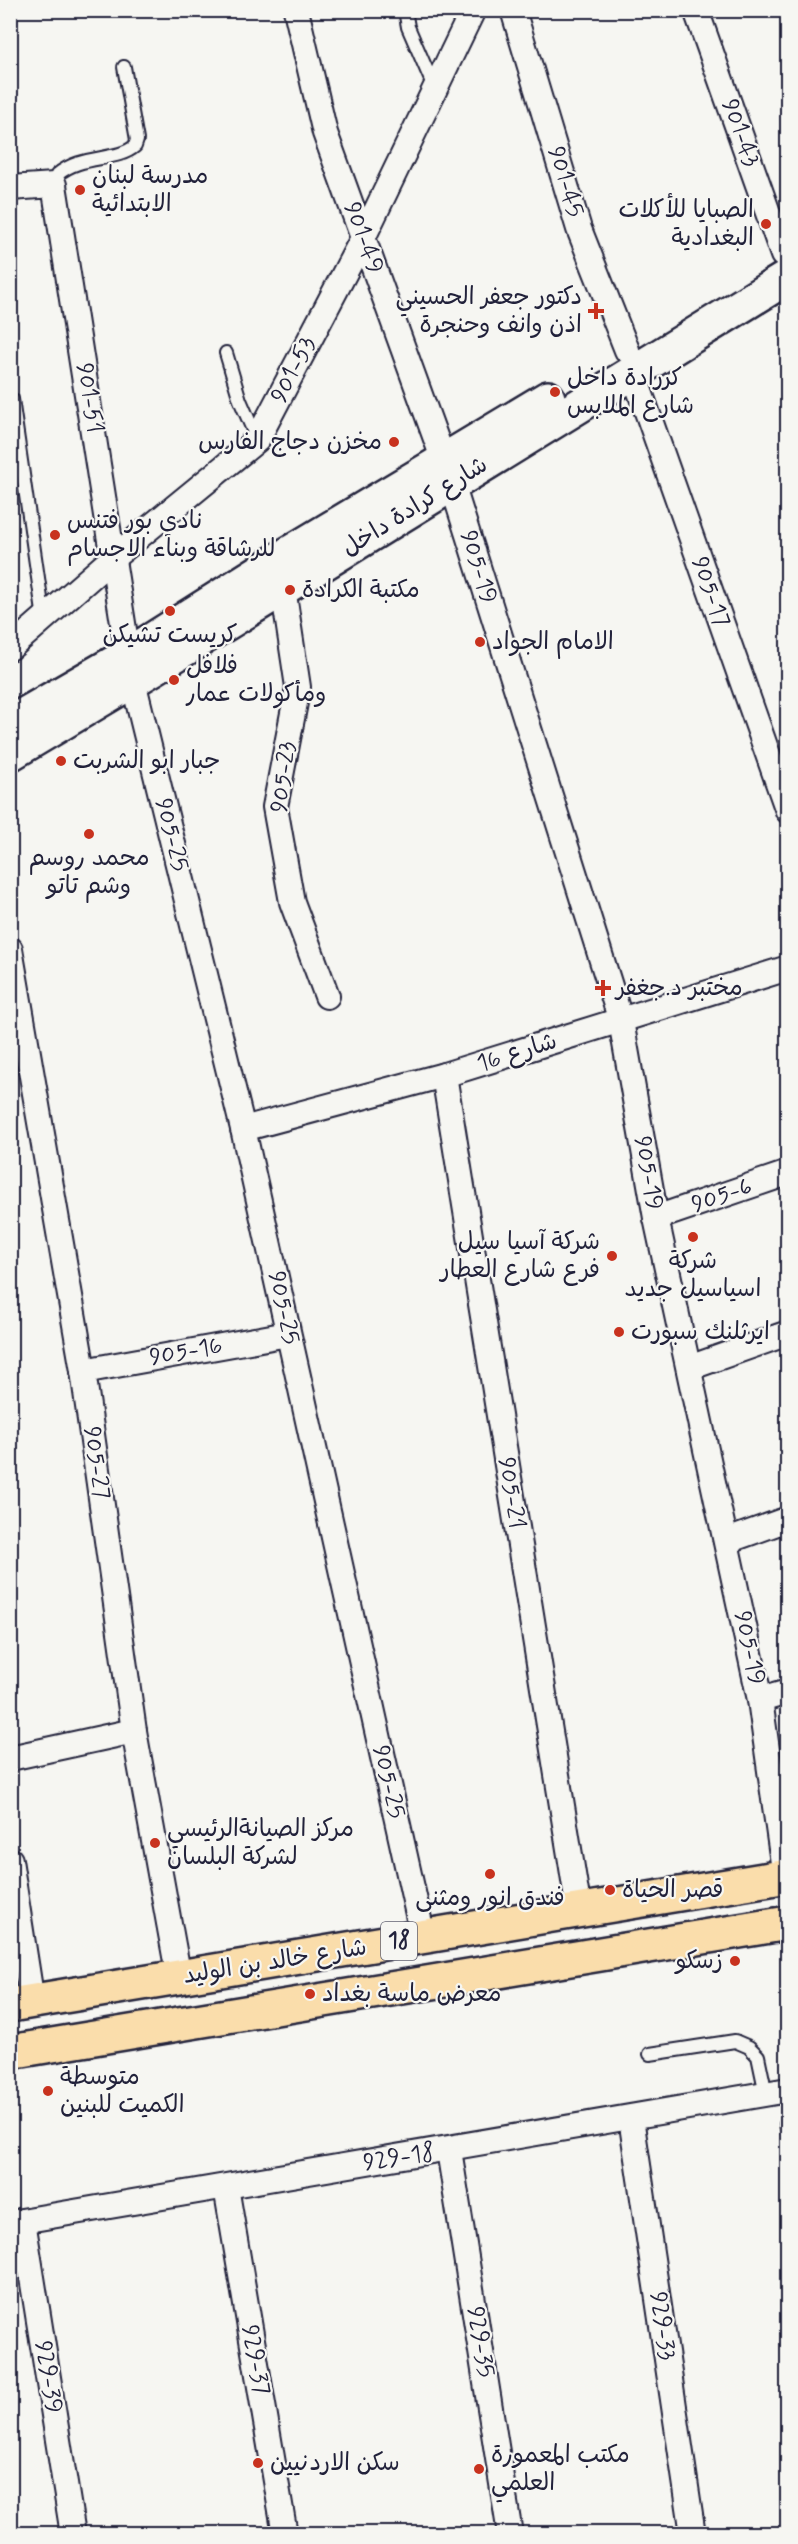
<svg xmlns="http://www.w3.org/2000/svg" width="798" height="2544" viewBox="0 0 798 2544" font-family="Mynerve,'Playpen Sans Arabic',sans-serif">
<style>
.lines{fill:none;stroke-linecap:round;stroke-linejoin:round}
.lane-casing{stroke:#22223b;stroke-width:16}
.street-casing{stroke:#22223b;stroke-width:28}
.secondary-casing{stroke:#22223b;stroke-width:38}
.primary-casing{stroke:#22223b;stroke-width:38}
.lane{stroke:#f6f6f2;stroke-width:12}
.street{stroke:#f6f6f2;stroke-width:24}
.secondary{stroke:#f6f6f2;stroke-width:33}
.primary{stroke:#faddab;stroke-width:33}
.poi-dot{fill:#c8321e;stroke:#f6f6f2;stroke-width:2}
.labels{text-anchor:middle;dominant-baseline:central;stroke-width:4.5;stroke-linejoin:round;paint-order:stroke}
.shield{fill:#f6f6f2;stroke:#626272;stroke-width:1.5}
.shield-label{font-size:22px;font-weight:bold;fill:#22223b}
.street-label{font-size:24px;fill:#22223b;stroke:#f6f6f2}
.poi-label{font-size:24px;fill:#22223b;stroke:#f6f6f2;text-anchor:start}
</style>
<rect width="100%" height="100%" fill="#f6f6f2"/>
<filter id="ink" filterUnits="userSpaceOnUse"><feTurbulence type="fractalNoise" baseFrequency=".0167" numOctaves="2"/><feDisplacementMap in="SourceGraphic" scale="12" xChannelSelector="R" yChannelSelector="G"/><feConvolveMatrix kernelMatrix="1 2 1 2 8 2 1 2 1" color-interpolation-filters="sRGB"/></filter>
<g filter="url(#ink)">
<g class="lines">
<defs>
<g id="lane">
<polyline points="405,10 408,27 434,87"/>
<path d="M54,185L57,175C80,154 117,162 135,146L137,140L124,67"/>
<polyline points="226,353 240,400 257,439"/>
<polyline points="12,399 44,619"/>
<polyline points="650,2054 735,2041 749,2047 758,2056 766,2094"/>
<polyline points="786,2124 788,2133"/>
</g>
<g id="street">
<polyline points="296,10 325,133 444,461"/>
<polyline points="513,10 579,229 627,350"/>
<polyline points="696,10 783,255"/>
<polyline points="10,188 54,185 128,655"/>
<polyline points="633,372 788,811"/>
<polyline points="452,484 621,1021 656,1218 760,1700 785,1877"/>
<polyline points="283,588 298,687 275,807 292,902 327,996"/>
<polyline points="10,648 114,557 257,440 363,238 473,10"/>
<polyline points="133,681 243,1129 423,1937"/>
<polyline points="10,949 83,1371 134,1731 179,1978"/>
<polyline points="444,1075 579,1911"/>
<polyline points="243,1129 444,1075 788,968"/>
<polyline points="656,1218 788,1173"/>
<polyline points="689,1368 788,1333"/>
<polyline points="83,1371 288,1334"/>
<polyline points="727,1541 788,1519"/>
<polyline points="760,1700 788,1692"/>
<polyline points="10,1758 134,1731"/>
<polyline points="10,1860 32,2002"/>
<polyline points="631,2118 693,2534"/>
<polyline points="449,2150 510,2534"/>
<polyline points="226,2187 285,2534"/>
<polyline points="23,2221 73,2534"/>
<polyline points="10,2223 788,2090"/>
</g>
<g id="secondary">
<polyline points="10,723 128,655 278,560 548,398"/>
<polyline points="10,754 154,668 788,277"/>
</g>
<g id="primary">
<polyline points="10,2005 788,1876"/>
<polyline points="10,2052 788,1923"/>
</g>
</defs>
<use href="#lane" class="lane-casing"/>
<use href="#street" class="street-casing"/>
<use href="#secondary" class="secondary-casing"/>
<use href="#primary" class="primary-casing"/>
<use href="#lane" class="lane"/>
<use href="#street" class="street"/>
<use href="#secondary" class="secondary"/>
<use href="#primary" class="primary"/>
</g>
</g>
<g class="poi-dot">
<circle cx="80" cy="190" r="6"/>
<circle cx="766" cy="224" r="6"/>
<path d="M593 302h6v6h6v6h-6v6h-6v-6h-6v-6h6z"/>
<circle cx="555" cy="392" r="6"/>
<circle cx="394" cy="442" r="6"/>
<circle cx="55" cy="535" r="6"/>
<circle cx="290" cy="590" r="6"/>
<circle cx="170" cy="611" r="6"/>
<circle cx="480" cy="642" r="6"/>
<circle cx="174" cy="680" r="6"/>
<circle cx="61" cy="761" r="6"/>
<circle cx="89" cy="834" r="6"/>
<path d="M600 979h6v6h6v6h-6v6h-6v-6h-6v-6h6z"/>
<circle cx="693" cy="1237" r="6"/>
<circle cx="612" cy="1256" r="6"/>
<circle cx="619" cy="1332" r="6"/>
<circle cx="155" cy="1843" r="6"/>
<circle cx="490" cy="1874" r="6"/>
<circle cx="610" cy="1890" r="6"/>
<circle cx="735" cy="1961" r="6"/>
<circle cx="310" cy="1994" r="6"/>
<circle cx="48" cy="2091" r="6"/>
<circle cx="258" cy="2463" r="6"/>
<circle cx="479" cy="2469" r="6"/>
</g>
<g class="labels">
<rect class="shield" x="381" y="1922" width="36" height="38" rx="4.5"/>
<g class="shield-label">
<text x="399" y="1941">18</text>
</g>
<g class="street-label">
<text transform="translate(740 133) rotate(70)">901-43</text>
<text transform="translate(565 182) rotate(73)">901-45</text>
<text transform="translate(363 238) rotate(70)">901-49</text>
<text transform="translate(294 370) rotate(-63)">901-53</text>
<text transform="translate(89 398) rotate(81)">901-51</text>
<text transform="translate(415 507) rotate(-32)">شارع كرادة داخل</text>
<text transform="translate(478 567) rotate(73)">905-19</text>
<text transform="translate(710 592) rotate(71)">905-17</text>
<text transform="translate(284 777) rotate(-83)">905-23</text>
<text transform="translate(171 835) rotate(76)">905-25</text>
<text transform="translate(517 1053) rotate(-17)">شارع 16</text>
<text transform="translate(648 1173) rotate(80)">905-19</text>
<text transform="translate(722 1196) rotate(-19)">905-6</text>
<text transform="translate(283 1308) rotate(78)">905-25</text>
<text transform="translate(186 1352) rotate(-10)">905-16</text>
<text transform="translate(96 1463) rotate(82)">905-27</text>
<text transform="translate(511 1493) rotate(81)">905-21</text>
<text transform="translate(749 1648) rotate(78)">905-19</text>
<text transform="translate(388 1782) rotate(77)">905-25</text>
<text transform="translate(275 1962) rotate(-9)">شارع خالد بن الوليد</text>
<text transform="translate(399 2158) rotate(-9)">929-18</text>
<text transform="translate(662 2326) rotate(82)">929-33</text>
<text transform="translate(480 2342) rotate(81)">929-35</text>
<text transform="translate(255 2360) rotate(80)">929-37</text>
<text transform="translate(48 2377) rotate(81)">929-39</text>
</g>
<g class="poi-label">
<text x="92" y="176">مدرسة لبنان<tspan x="92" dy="28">الابتدائية</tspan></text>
<text x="754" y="210" text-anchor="end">الصبايا للأكلات<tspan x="754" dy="28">البغدادية</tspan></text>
<text x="582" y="297" text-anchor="end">دكتور جعفر الحسيني<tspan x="582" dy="28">اذن وانف وحنجرة</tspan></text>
<text x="567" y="378">كررادة داخل<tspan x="567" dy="28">شارع الملابس</tspan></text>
<text x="382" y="442" text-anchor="end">مخزن دجاج الفارس</text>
<text x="67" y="521">نادي بور فتنس<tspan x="67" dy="28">للرشاقة وبناء الاجسام</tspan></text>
<text x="302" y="590">مكتبة الكرادة</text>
<text x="170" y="635" text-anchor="middle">كريست تشيكن</text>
<text x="492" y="642">الامام الجواد</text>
<text x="186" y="666">فلافل<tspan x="186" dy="28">ومأكولات عمار</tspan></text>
<text x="73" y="761">جبار ابو الشربت</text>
<text x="89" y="858" text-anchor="middle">محمد روسم<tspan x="89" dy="28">وشم تاتو</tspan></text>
<text x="616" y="988">مختبر د.جغفر</text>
<text x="600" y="1242" text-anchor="end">شركة آسيا سيل<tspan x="600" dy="28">فرع شارع العطار</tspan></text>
<text x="693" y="1261" text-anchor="middle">شركة<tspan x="693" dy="28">اسياسيل جديد</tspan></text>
<text x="631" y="1332">ايرثلنك سبورت</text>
<text x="167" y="1829">مركز الصيانةالرئيسي<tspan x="167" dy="28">لشركة البلسان</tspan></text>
<text x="622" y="1890">قصر الحياة</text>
<text x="490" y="1898" text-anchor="middle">فندق انور ومثنى</text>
<text x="723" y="1961" text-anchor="end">زسكو</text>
<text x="322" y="1994">معرض ماسة بغداد</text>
<text x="60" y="2077">متوسطة<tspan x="60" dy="28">الكميت للبنين</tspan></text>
<text x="491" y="2455">مكتب المعمورة<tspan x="491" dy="28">العلمي</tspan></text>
<text x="270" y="2463">سكن الاردنيين</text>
</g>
</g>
<rect width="798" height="2544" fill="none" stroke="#f6f6f2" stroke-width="36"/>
<rect x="18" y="18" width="762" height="2508" fill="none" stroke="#22223b" stroke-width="2" filter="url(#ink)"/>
</svg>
